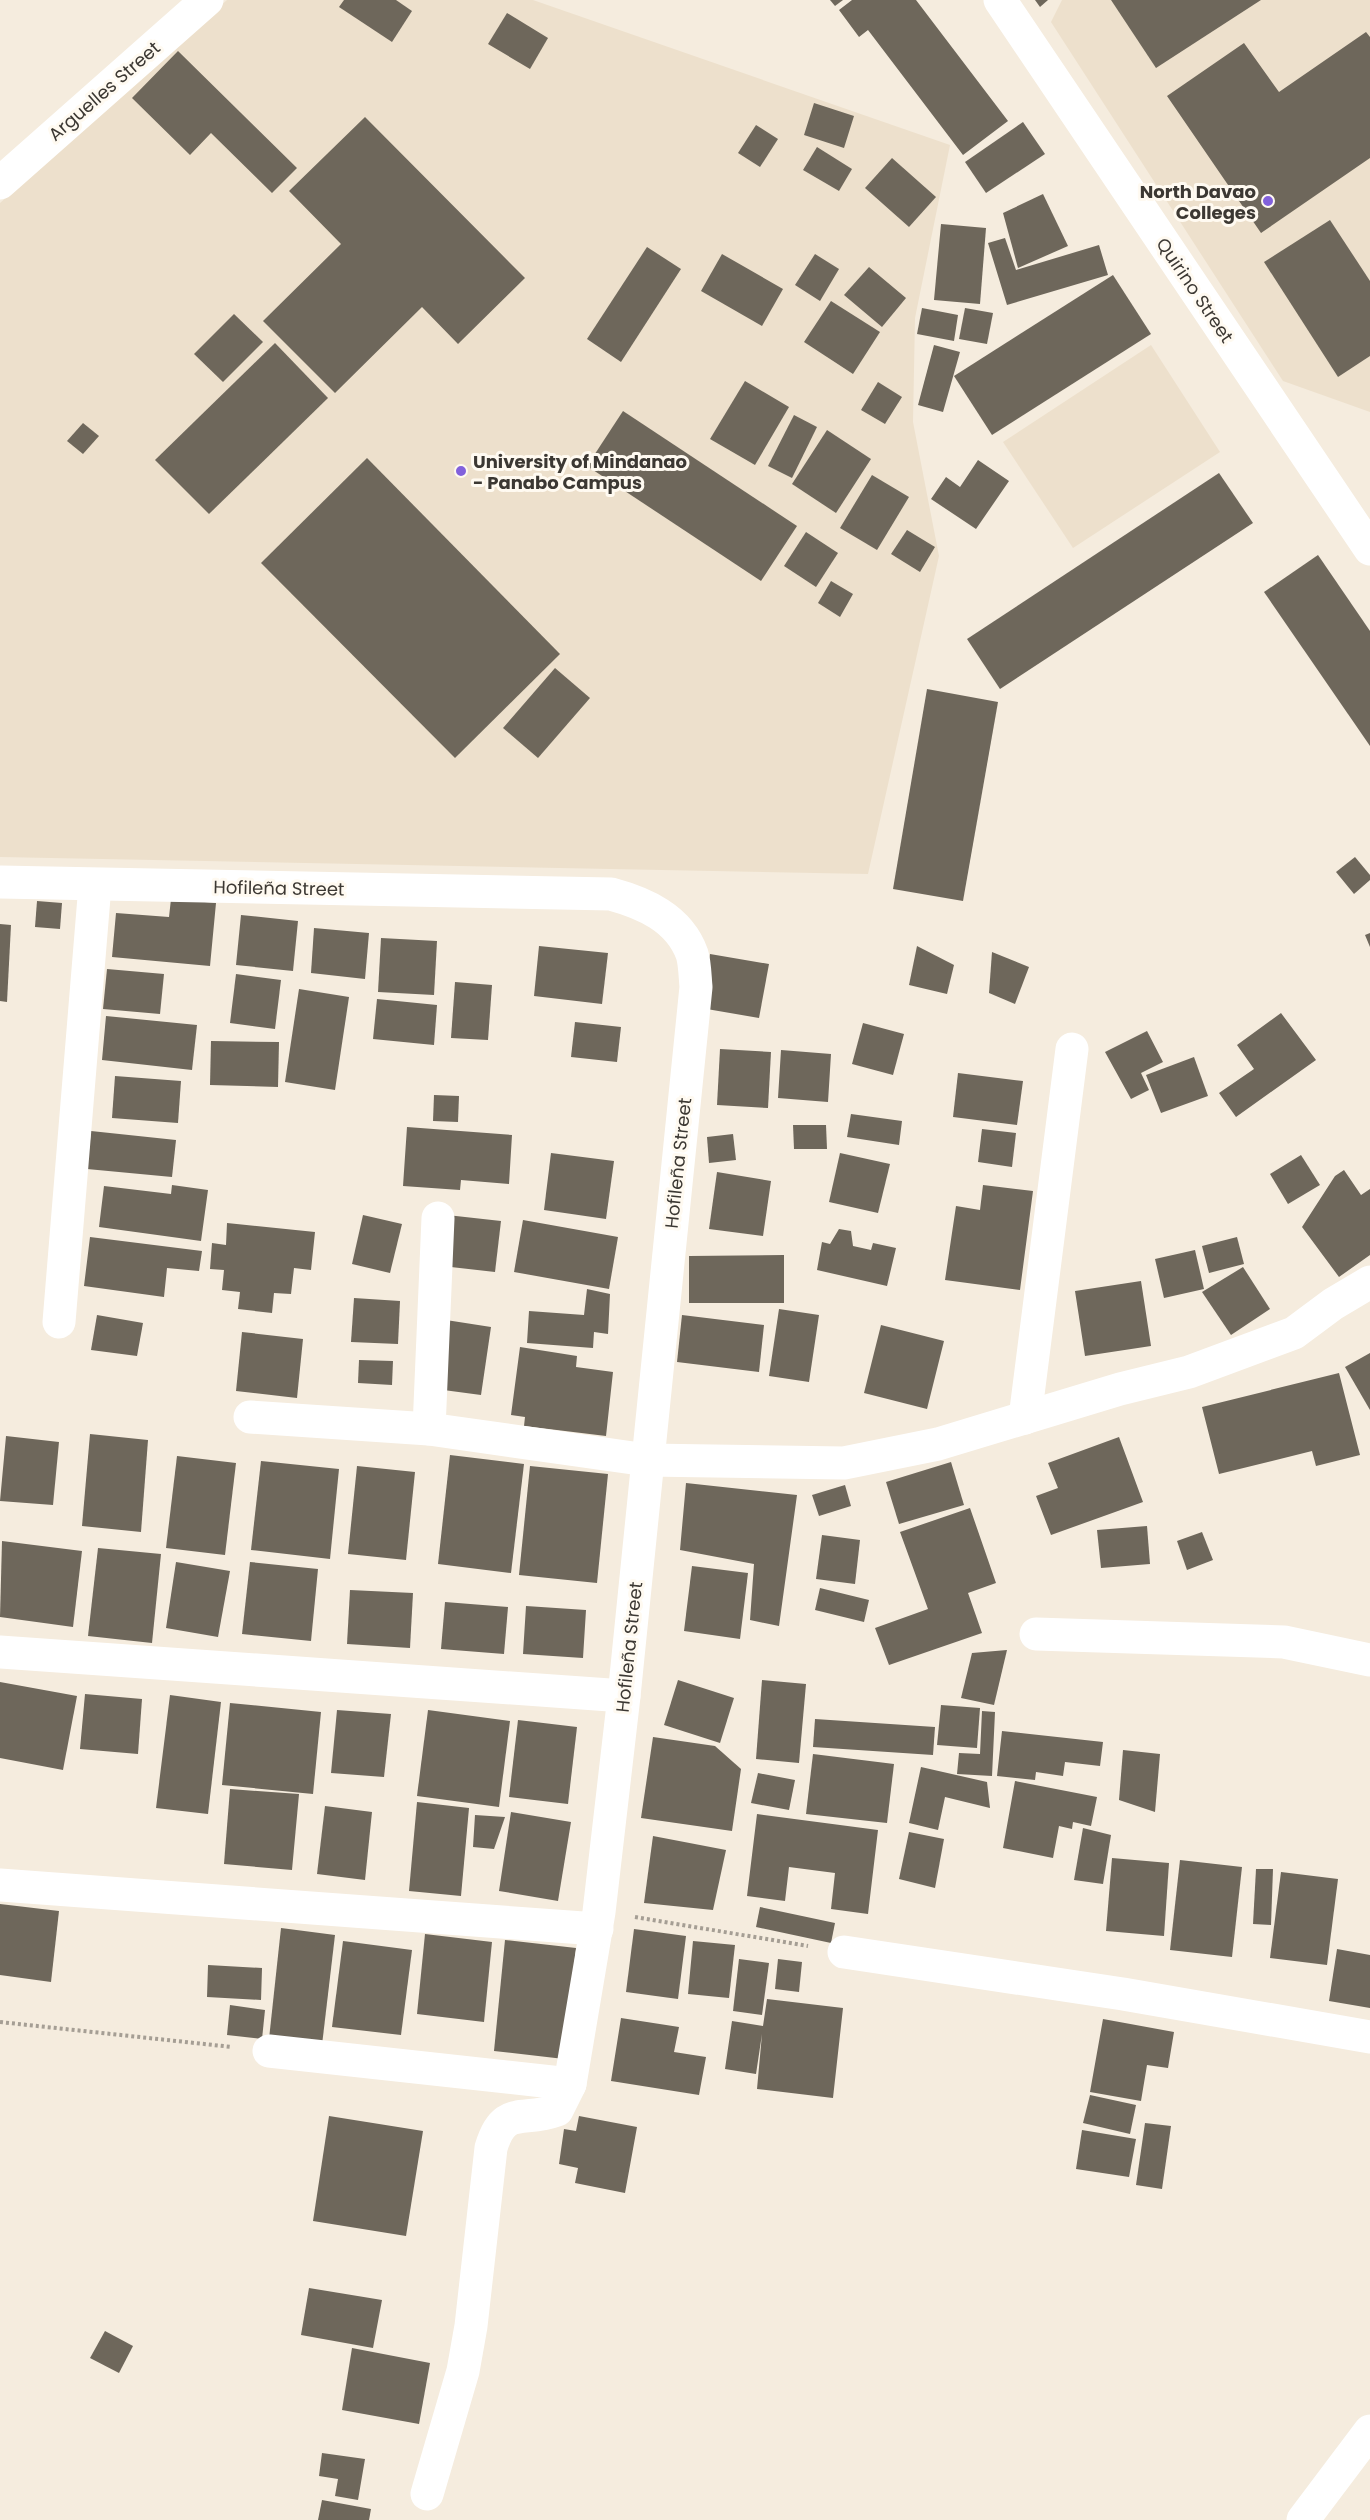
<svg xmlns="http://www.w3.org/2000/svg" width="1370" height="2520" viewBox="0 0 1370 2520" font-family="Poppins,sans-serif">
<style>
.built{fill:#ede0cc}
.building{fill:#6e675b}
.lines{fill:none;stroke-linecap:round;stroke-linejoin:round}
.path{stroke:#a59e94;stroke-width:4;stroke-dasharray:3 3;stroke-linecap:butt}
.minor{stroke:#fff;stroke-width:33}
.poi-dot{fill:#8261dc;stroke:#fffaf1;stroke-width:2}
.labels{text-anchor:middle;dominant-baseline:central;stroke-width:6;stroke-linejoin:round;paint-order:stroke}
.street-label{font-size:18px;fill:#3c3833;stroke:#fffaf1}
.poi-label{font-size:18px;font-weight:bold;fill:#3c3833;stroke:#fffaf1;text-anchor:end}
</style>
<rect width="100%" height="100%" fill="#f5ecde"/>
<g class="built">
<polygon points="227,0 533,0 950,145 915,318 913,422 939,556 868,874 0,857 0,203"/>
<polygon points="1062,0 1370,0 1370,412 1283,381 1051,22"/>
<polygon points="1151,345 1220,452 1073,548 1003,442"/>
</g>
<g class="building">
<polygon points="344,0 396,0 412,11 392,42 339,7"/>
<polygon points="830,0 843,0 835,6"/>
<polygon points="852,0 916,0 1008,121 963,155 868,30 859,37 839,10"/>
<polygon points="1035,0 1048,0 1040,7"/>
<polygon points="1111,0 1261,0 1156,68"/>
<polygon points="507,13 548,38 530,69 488,44"/>
<polygon points="1366,32 1370,37 1370,158 1261,233 1167,96 1244,43 1279,92"/>
<polygon points="178,51 297,168 272,193 211,133 190,155 132,98"/>
<polygon points="814,103 854,116 844,148 804,135"/>
<polygon points="365,117 525,278 458,344 422,307 335,393 263,321 341,244 289,191"/>
<polygon points="1023,122 1045,154 986,193 965,162"/>
<polygon points="756,125 778,139 760,167 738,153"/>
<polygon points="817,147 852,169 839,191 803,170"/>
<polygon points="892,158 936,197 909,227 865,188"/>
<polygon points="1043,194 1068,246 1018,268 1003,213"/>
<polygon points="1330,220 1370,281 1370,356 1338,377 1264,262"/>
<polygon points="941,224 986,228 980,304 934,300"/>
<polygon points="1005,238 1016,270 1099,245 1108,275 1007,305 988,243"/>
<polygon points="647,247 681,269 621,362 587,339"/>
<polygon points="722,254 783,289 762,326 701,291"/>
<polygon points="815,254 839,269 820,301 795,285"/>
<polygon points="869,267 906,298 882,327 844,295"/>
<polygon points="1113,275 1151,334 992,435 954,376"/>
<polygon points="831,301 880,332 853,374 804,342"/>
<polygon points="922,308 958,315 954,341 917,334"/>
<polygon points="965,308 993,313 987,344 959,339"/>
<polygon points="234,314 263,342 223,382 194,354"/>
<polygon points="275,343 328,398 209,514 155,460"/>
<polygon points="934,345 960,352 943,412 918,405"/>
<polygon points="745,381 789,407 755,465 710,439"/>
<polygon points="878,382 902,397 885,424 861,410"/>
<polygon points="623,411 797,526 761,581 587,466"/>
<polygon points="794,415 817,427 792,478 768,466"/>
<polygon points="83,423 99,436 83,454 67,441"/>
<polygon points="827,430 871,459 836,513 792,484"/>
<polygon points="367,458 560,654 455,758 261,563"/>
<polygon points="978,460 1009,481 976,529 931,499 946,477 960,487"/>
<polygon points="1219,473 1253,523 1000,689 967,639"/>
<polygon points="872,475 909,497 877,550 840,528"/>
<polygon points="907,530 935,547 920,572 891,554"/>
<polygon points="806,532 838,553 816,587 784,566"/>
<polygon points="1318,555 1370,631 1370,746 1264,592"/>
<polygon points="831,581 853,594 840,617 818,603"/>
<polygon points="555,668 590,698 538,758 503,728"/>
<polygon points="927,689 998,702 963,901 893,889"/>
<polygon points="1355,857 1370,875 1370,880 1354,894 1336,872"/>
<polygon points="171,899 216,903 210,966 112,957 116,913 169,917"/>
<polygon points="37,901 62,903 60,929 35,927"/>
<polygon points="241,915 298,921 293,971 236,965"/>
<polygon points="0,924 11,925 7,1002 0,1001"/>
<polygon points="314,928 369,933 365,979 311,973"/>
<polygon points="1370,933 1370,947 1365,935"/>
<polygon points="381,938 437,941 434,995 378,992"/>
<polygon points="539,946 608,953 602,1004 534,996"/>
<polygon points="917,946 954,965 947,994 909,985"/>
<polygon points="992,952 1029,967 1015,1004 989,993"/>
<polygon points="710,954 769,964 759,1018 701,1008"/>
<polygon points="107,969 164,974 160,1014 103,1009"/>
<polygon points="236,974 281,980 275,1029 230,1023"/>
<polygon points="455,982 492,985 488,1040 451,1038"/>
<polygon points="299,989 349,997 335,1090 285,1082"/>
<polygon points="377,999 437,1005 434,1045 373,1039"/>
<polygon points="1281,1013 1316,1060 1236,1117 1219,1093 1254,1069 1237,1045"/>
<polygon points="106,1016 197,1025 192,1070 102,1060"/>
<polygon points="575,1022 621,1027 617,1062 571,1057"/>
<polygon points="863,1023 904,1034 893,1075 852,1064"/>
<polygon points="1147,1031 1163,1062 1141,1073 1149,1090 1131,1099 1105,1052"/>
<polygon points="211,1041 279,1042 278,1087 210,1085"/>
<polygon points="720,1049 771,1052 768,1108 717,1105"/>
<polygon points="781,1050 831,1054 828,1102 778,1098"/>
<polygon points="1194,1057 1208,1096 1161,1113 1146,1075"/>
<polygon points="958,1073 1023,1081 1017,1125 953,1117"/>
<polygon points="115,1076 181,1081 178,1123 112,1118"/>
<polygon points="434,1095 459,1096 458,1122 433,1121"/>
<polygon points="851,1114 902,1121 899,1145 847,1137"/>
<polygon points="793,1125 826,1125 827,1149 794,1149"/>
<polygon points="407,1127 512,1135 509,1184 461,1180 460,1190 403,1186"/>
<polygon points="982,1129 1016,1133 1012,1167 978,1162"/>
<polygon points="91,1131 176,1140 172,1177 87,1169"/>
<polygon points="733,1134 736,1160 709,1163 707,1137"/>
<polygon points="551,1153 614,1161 606,1219 544,1210"/>
<polygon points="840,1153 890,1164 878,1213 829,1202"/>
<polygon points="1301,1155 1320,1185 1288,1204 1270,1174"/>
<polygon points="1344,1170 1361,1195 1370,1189 1370,1255 1339,1277 1302,1227 1335,1176"/>
<polygon points="717,1172 771,1181 763,1236 709,1229"/>
<polygon points="172,1185 208,1190 201,1241 99,1227 104,1186 171,1194"/>
<polygon points="983,1185 1033,1191 1020,1290 945,1280 956,1206 980,1210"/>
<polygon points="363,1215 402,1224 390,1273 352,1264"/>
<polygon points="447,1215 501,1221 495,1272 442,1266"/>
<polygon points="523,1220 618,1237 609,1289 514,1272"/>
<polygon points="227,1223 315,1232 311,1270 294,1268 291,1294 274,1293 272,1313 238,1309 240,1292 222,1290 224,1270 210,1269 212,1243 226,1245"/>
<polygon points="839,1229 851,1231 853,1246 871,1250 873,1243 896,1248 887,1286 817,1270 822,1242 830,1244"/>
<polygon points="90,1237 202,1251 199,1271 167,1268 164,1297 84,1286"/>
<polygon points="1237,1237 1244,1264 1209,1273 1202,1246"/>
<polygon points="1195,1250 1204,1289 1164,1298 1155,1259"/>
<polygon points="784,1255 784,1303 689,1303 689,1256"/>
<polygon points="1243,1267 1270,1309 1231,1335 1202,1292"/>
<polygon points="1141,1281 1151,1346 1085,1356 1075,1291"/>
<polygon points="587,1289 610,1294 608,1334 594,1332 593,1348 527,1343 529,1311 584,1315"/>
<polygon points="354,1298 400,1301 398,1344 351,1342"/>
<polygon points="779,1309 819,1315 809,1382 769,1376"/>
<polygon points="97,1315 143,1323 137,1356 91,1350"/>
<polygon points="682,1315 764,1325 759,1372 677,1362"/>
<polygon points="446,1320 491,1327 481,1395 436,1389"/>
<polygon points="881,1325 944,1341 927,1409 864,1393"/>
<polygon points="242,1332 303,1339 297,1398 236,1391"/>
<polygon points="520,1347 577,1356 576,1367 613,1372 606,1436 524,1426 525,1417 511,1415"/>
<polygon points="1370,1353 1370,1410 1345,1367"/>
<polygon points="359,1360 393,1361 392,1385 358,1383"/>
<polygon points="1339,1373 1360,1455 1316,1466 1312,1451 1219,1474 1202,1407"/>
<polygon points="90,1434 148,1440 141,1532 82,1526"/>
<polygon points="6,1436 59,1442 53,1505 0,1501"/>
<polygon points="1119,1437 1143,1502 1051,1535 1036,1496 1058,1488 1048,1463"/>
<polygon points="450,1455 524,1464 511,1573 438,1564"/>
<polygon points="177,1456 236,1463 225,1555 166,1548"/>
<polygon points="261,1461 339,1469 330,1559 251,1550"/>
<polygon points="951,1462 964,1505 899,1524 886,1482"/>
<polygon points="357,1466 415,1472 406,1560 348,1554"/>
<polygon points="530,1466 608,1474 597,1583 519,1575"/>
<polygon points="686,1483 797,1495 779,1626 750,1620 754,1564 680,1550"/>
<polygon points="845,1485 851,1506 819,1516 812,1495"/>
<polygon points="970,1508 996,1583 968,1593 982,1633 889,1665 875,1628 928,1609 900,1532"/>
<polygon points="1147,1526 1150,1564 1101,1568 1097,1530"/>
<polygon points="1202,1532 1213,1560 1187,1570 1177,1541"/>
<polygon points="822,1535 860,1540 855,1584 816,1579"/>
<polygon points="2,1541 82,1551 73,1627 0,1617"/>
<polygon points="98,1548 161,1554 152,1643 88,1636"/>
<polygon points="176,1562 230,1571 218,1637 166,1628"/>
<polygon points="250,1562 318,1569 311,1641 242,1634"/>
<polygon points="692,1566 748,1573 740,1639 684,1631"/>
<polygon points="820,1588 869,1600 864,1622 815,1610"/>
<polygon points="350,1590 413,1593 410,1648 347,1644"/>
<polygon points="445,1602 508,1607 504,1654 441,1649"/>
<polygon points="526,1606 586,1610 583,1658 523,1654"/>
<polygon points="1007,1650 994,1705 961,1698 972,1653"/>
<polygon points="678,1680 734,1698 720,1743 664,1725"/>
<polygon points="762,1680 806,1684 799,1763 756,1759"/>
<polygon points="0,1682 77,1696 63,1770 0,1758"/>
<polygon points="85,1694 142,1699 138,1754 80,1749"/>
<polygon points="170,1695 221,1702 208,1814 156,1808"/>
<polygon points="230,1703 321,1712 313,1794 222,1785"/>
<polygon points="941,1705 980,1708 977,1748 937,1745"/>
<polygon points="337,1710 391,1714 384,1777 331,1773"/>
<polygon points="428,1710 510,1721 499,1807 417,1796"/>
<polygon points="982,1711 995,1712 992,1776 957,1774 959,1753 980,1754"/>
<polygon points="815,1719 935,1727 933,1755 813,1747"/>
<polygon points="518,1720 577,1727 568,1804 509,1797"/>
<polygon points="1002,1731 1103,1742 1100,1766 1065,1762 1063,1776 1036,1772 1035,1780 997,1776"/>
<polygon points="653,1737 715,1746 741,1769 732,1831 641,1818"/>
<polygon points="1123,1750 1160,1754 1155,1812 1119,1800"/>
<polygon points="813,1754 894,1764 887,1823 806,1814"/>
<polygon points="921,1767 987,1782 990,1808 945,1797 938,1830 909,1823"/>
<polygon points="758,1773 795,1780 789,1810 751,1803"/>
<polygon points="1015,1781 1097,1797 1091,1826 1073,1822 1072,1829 1059,1826 1053,1858 1003,1848"/>
<polygon points="230,1789 299,1794 292,1870 224,1864"/>
<polygon points="417,1802 469,1808 461,1896 409,1891"/>
<polygon points="325,1806 372,1812 365,1880 317,1874"/>
<polygon points="511,1812 571,1822 558,1901 499,1891"/>
<polygon points="757,1814 878,1830 868,1914 831,1909 835,1873 789,1867 785,1901 747,1896"/>
<polygon points="475,1815 505,1817 494,1849 473,1847"/>
<polygon points="1083,1828 1111,1835 1103,1884 1074,1880"/>
<polygon points="909,1832 944,1839 935,1888 899,1879"/>
<polygon points="653,1836 726,1850 713,1910 644,1903"/>
<polygon points="1112,1858 1169,1863 1164,1936 1106,1931"/>
<polygon points="1180,1860 1242,1867 1232,1957 1170,1950"/>
<polygon points="1256,1869 1273,1869 1271,1925 1253,1924"/>
<polygon points="1281,1872 1338,1879 1327,1965 1270,1958"/>
<polygon points="0,1904 59,1911 51,1982 0,1975"/>
<polygon points="760,1907 835,1923 831,1943 756,1927"/>
<polygon points="281,1928 335,1935 322,2045 269,2039"/>
<polygon points="634,1929 686,1936 678,1999 626,1992"/>
<polygon points="425,1934 492,1942 484,2022 417,2014"/>
<polygon points="505,1940 576,1948 564,2059 494,2051"/>
<polygon points="343,1941 412,1950 401,2035 332,2027"/>
<polygon points="693,1941 735,1945 729,1998 688,1994"/>
<polygon points="1337,1949 1370,1955 1370,2008 1329,2001"/>
<polygon points="739,1959 769,1963 762,2015 733,2011"/>
<polygon points="778,1959 802,1962 799,1992 775,1989"/>
<polygon points="208,1965 262,1968 261,2000 207,1997"/>
<polygon points="767,1999 843,2008 833,2098 757,2089 762,2034 756,2074 725,2069 732,2021 763,2026"/>
<polygon points="230,2005 265,2010 262,2039 227,2035"/>
<polygon points="621,2018 679,2027 674,2052 706,2057 699,2095 611,2081"/>
<polygon points="1103,2019 1174,2032 1168,2068 1147,2065 1141,2101 1090,2092"/>
<polygon points="1090,2095 1136,2105 1130,2134 1083,2123"/>
<polygon points="329,2116 423,2131 406,2236 313,2221"/>
<polygon points="579,2116 637,2127 625,2193 575,2183 578,2168 559,2164 564,2129 576,2131"/>
<polygon points="1145,2123 1171,2126 1162,2189 1136,2185"/>
<polygon points="1082,2130 1136,2139 1129,2177 1076,2169"/>
<polygon points="309,2288 382,2300 373,2348 301,2335"/>
<polygon points="105,2331 133,2346 119,2373 90,2358"/>
<polygon points="352,2348 430,2363 419,2424 342,2410"/>
<polygon points="322,2453 365,2459 358,2500 335,2496 338,2479 319,2476"/>
<polygon points="322,2500 371,2509 369,2520 318,2520"/>
</g>
<g class="lines">
<g class="path">
<polyline points="635,1917 808,1946"/>
<polyline points="0,2022 232,2047"/>
</g>
<g class="minor">
<polyline points="1000,0 1370,549"/>
<polyline points="0,183 207,0"/>
<path d="M0,882L611,894C644,903 679,918 692,954C695,963 695,977 696,987L624,1696L599,1912L570,2084L557,2110C522,2123 504,2104 491,2148L471,2326L463,2371L427,2494"/>
<polyline points="59,1322 95,885"/>
<polyline points="250,1417 429,1429 647,1460 844,1463 938,1444 1120,1389 1189,1372 1294,1333 1333,1304 1370,1282"/>
<polyline points="1025,1418 1072,1049"/>
<polyline points="429,1429 438,1218"/>
<polyline points="1036,1634 1284,1642 1370,1660"/>
<polyline points="0,1652 624,1696"/>
<polyline points="0,1885 597,1929"/>
<polyline points="844,1952 1123,1994 1370,2037"/>
<polyline points="269,2051 570,2084"/>
<polyline points="1303,2520 1370,2431"/>
</g>
</g>
<g class="poi-dot">
<circle cx="1268" cy="201" r="6"/>
<circle cx="461" cy="471" r="6"/>
</g>
<g class="labels">
<g class="street-label">
<text transform="translate(104 91) rotate(-41)">Arguelles Street</text>
<text transform="translate(1195 290) rotate(56)">Quirino Street</text>
<text transform="translate(279 888) rotate(1)">Hofileña Street</text>
<text transform="translate(678 1163) rotate(-84)">Hofileña Street</text>
<text transform="translate(629 1647) rotate(-84)">Hofileña Street</text>
</g>
<g class="poi-label">
<text x="1256" y="191">North Davao<tspan x="1256" dy="21">Colleges</tspan></text>
<text x="473" y="461" text-anchor="start">University of Mindanao<tspan x="473" dy="21">- Panabo Campus</tspan></text>
</g>
</g>
</svg>
